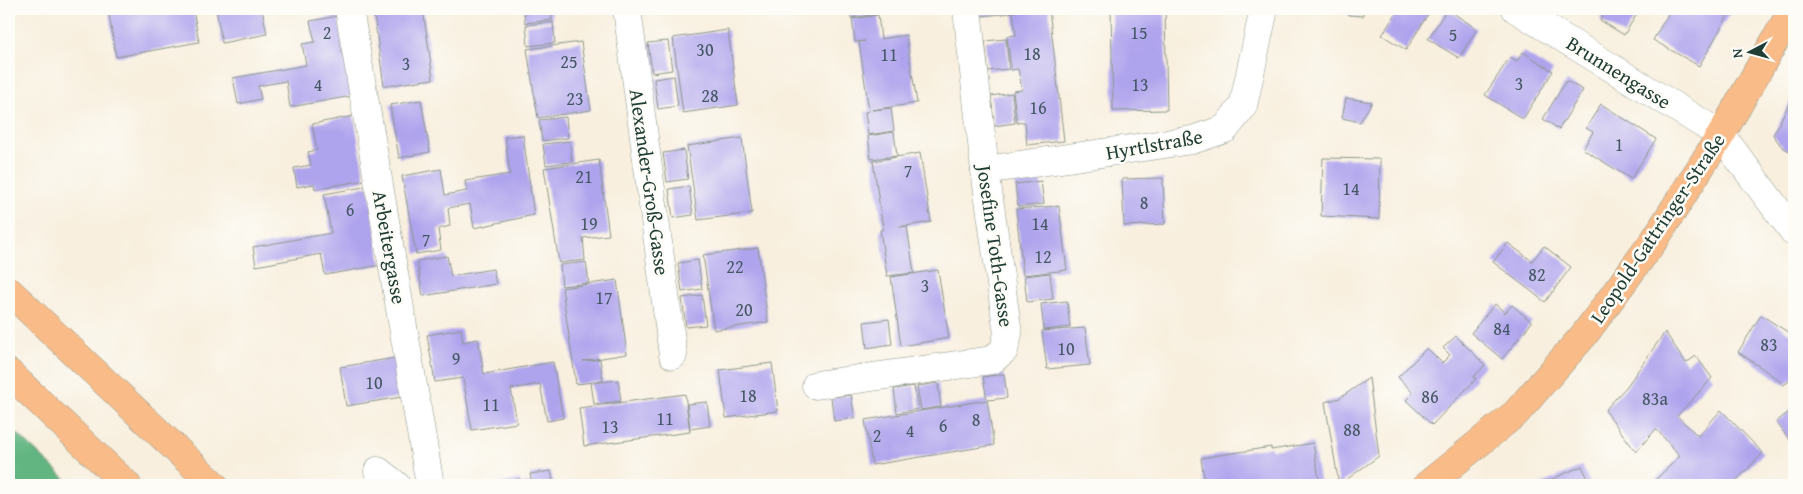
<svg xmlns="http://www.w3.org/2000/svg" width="1803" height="494" viewBox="0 0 1803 494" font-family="'Gentium Book Plus',serif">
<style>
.forest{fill:#62b581;stroke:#40795a}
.building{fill:#aea3ed}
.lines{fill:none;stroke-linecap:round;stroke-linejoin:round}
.minor-casing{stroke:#8c9689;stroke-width:29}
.primary-casing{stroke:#8c9689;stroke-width:29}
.motorway-casing{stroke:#8c9689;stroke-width:29}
.minor{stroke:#fff;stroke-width:28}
.primary{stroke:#f9bc89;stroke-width:28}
.motorway{stroke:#f9bc89;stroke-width:28}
.labels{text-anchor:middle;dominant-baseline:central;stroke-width:5;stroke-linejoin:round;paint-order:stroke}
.number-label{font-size:18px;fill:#435662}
.street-label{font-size:20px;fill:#1f3d34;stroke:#fdfcf7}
</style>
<rect width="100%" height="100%" fill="#fdfcf7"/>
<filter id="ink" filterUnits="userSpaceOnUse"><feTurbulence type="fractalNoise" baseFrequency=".02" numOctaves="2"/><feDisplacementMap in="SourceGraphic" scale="10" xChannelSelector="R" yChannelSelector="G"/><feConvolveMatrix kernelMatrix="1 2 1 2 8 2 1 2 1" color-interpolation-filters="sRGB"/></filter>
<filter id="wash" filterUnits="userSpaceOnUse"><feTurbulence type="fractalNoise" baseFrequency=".0096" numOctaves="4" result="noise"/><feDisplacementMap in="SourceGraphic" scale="20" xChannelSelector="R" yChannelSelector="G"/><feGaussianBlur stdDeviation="1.12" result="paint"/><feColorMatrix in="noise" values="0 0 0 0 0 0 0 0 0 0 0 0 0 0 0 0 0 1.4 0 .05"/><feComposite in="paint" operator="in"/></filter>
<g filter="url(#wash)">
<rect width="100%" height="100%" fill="#f8efde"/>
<polygon class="forest" points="9,426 72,485 20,485 9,475"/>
<g id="blocks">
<g class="building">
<polygon points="108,9 193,9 199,42 116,57"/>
<polygon points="216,9 262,9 267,34 222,43"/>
<polygon points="373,9 423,9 433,79 384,86"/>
<polygon points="524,9 551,9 552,20 525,23"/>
<polygon points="850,9 876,9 877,14 851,18"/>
<polygon points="981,9 1002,9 1003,14 982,16"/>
<polygon points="1005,9 1049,9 1064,141 1027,145 1025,122 1017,123 1013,91 1022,90 1018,69 1011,70 1007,36 1016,35 1013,12 1005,14"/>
<polygon points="1111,9 1165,9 1167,110 1113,111"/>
<polygon points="1349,9 1363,9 1363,16 1348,15"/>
<polygon points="1399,9 1431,9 1406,50 1382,35"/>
<polygon points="1447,9 1477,29 1459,58 1428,39"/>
<polygon points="1607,9 1640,9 1624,35 1600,20"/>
<polygon points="1671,9 1732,9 1699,66 1653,40"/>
<polygon points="878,15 881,39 906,35 917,103 872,110 891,108 894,131 868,135 865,112 869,111 859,42 865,41 855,42 852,19"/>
<polygon points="338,16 352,96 290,107 286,81 258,86 261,99 238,104 233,78 306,65 302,44 315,42 310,21"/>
<polygon points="553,22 555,43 528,46 526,25"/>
<polygon points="728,30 738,105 683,113 673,38"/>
<polygon points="1006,39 1009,69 988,71 985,41"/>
<polygon points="668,41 672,70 652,73 648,43"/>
<polygon points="581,42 591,110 538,118 527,49"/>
<polygon points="1523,52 1553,71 1523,119 1485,95 1510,57 1517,61"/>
<polygon points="674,76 678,106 658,109 654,79"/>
<polygon points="1566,81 1583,90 1559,129 1543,119"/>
<polygon points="1012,93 1015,123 994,126 991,96"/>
<polygon points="1794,94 1794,153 1782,147 1773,135"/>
<polygon points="1346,98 1372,102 1360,122 1342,118"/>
<polygon points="421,100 430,152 399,158 390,105"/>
<polygon points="1601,104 1656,139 1631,179 1583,149 1593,132 1586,128"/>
<polygon points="354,116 365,180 315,189 314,184 297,187 294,168 311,165 308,152 317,150 312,124"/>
<polygon points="566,117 568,138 542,141 539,120"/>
<polygon points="894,132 897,156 871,159 868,136"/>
<polygon points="523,135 534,215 474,228 470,204 448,208 450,226 438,229 441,250 416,254 402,176 441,169 445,195 467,191 465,181 510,174 505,137"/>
<polygon points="742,138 752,213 698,220 687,146"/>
<polygon points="570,141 572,162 546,165 543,144"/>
<polygon points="684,150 688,179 667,182 663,153"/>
<polygon points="920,153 931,222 899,227 907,226 914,273 887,276 880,230 883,229 873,161"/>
<polygon points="1323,158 1380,159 1379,219 1321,216"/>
<polygon points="599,160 609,235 583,238 585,260 559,263 544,168"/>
<polygon points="1163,178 1165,224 1124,226 1122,179"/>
<polygon points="1041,181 1044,204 1018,207 1015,184"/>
<polygon points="369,186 381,265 325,275 321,254 256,266 253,247 331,233 324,194"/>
<polygon points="689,186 693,215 673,218 669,189"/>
<polygon points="1059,206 1067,270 1023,275 1016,209"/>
<polygon points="1508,243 1532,261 1544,246 1571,267 1545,302 1493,262"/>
<polygon points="758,248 768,322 714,330 703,255"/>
<polygon points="447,256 451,276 493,269 496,284 423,296 417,261"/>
<polygon points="698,260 702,289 682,292 678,263"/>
<polygon points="586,262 589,283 562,286 560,265"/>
<polygon points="938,270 949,338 901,346 891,277"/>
<polygon points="1050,273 1053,299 1027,302 1024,276"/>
<polygon points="617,280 627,354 583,361 600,359 603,381 576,384 562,288"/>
<polygon points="702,295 706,325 686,327 682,298"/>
<polygon points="1067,301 1070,327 1044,330 1041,304"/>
<polygon points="1495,304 1505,313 1512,305 1532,322 1502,359 1471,333"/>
<polygon points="1761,315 1794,336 1794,377 1784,385 1772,375 1738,352"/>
<polygon points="889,319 892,344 867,348 864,322"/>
<polygon points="1085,328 1090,365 1047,369 1042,331"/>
<polygon points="461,329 463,342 478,339 484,374 553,362 563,418 547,421 540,384 511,389 517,423 472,430 463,378 435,382 427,335"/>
<polygon points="1665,332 1686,363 1696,356 1712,378 1677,416 1698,436 1721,410 1763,453 1732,485 1650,485 1680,456 1656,429 1636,452 1605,410 1627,386"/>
<polygon points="1456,336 1485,365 1474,377 1476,379 1432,425 1406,400 1413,393 1398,377 1427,348 1442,363 1450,355 1443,348"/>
<polygon points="401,357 408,396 346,406 340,367"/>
<polygon points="772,363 778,411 726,418 720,370"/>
<polygon points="1004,374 1007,398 987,400 983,377"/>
<polygon points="1369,378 1379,456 1339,485 1325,402 1340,398"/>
<polygon points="618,380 621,401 594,404 591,383"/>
<polygon points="938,383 941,407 921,410 917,386"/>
<polygon points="914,386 918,409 897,413 894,389"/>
<polygon points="685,394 690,432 584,446 579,408"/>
<polygon points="851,395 855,418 834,421 831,397"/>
<polygon points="987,400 994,445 872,465 865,420"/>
<polygon points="707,402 710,426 690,429 687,404"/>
<polygon points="1794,408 1794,446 1776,422"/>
<polygon points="1313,443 1320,485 1205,485 1201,458 1271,447 1271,450"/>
<polygon points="1582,466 1591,485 1539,485"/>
<polygon points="551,471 554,485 532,485 530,474"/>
<polygon points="520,479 520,484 530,483 531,485 494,485"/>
</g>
</g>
</g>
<g filter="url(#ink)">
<use href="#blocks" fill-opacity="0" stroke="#8c9689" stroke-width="1"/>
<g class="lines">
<defs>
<g id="minor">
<polyline points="349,9 430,485"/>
<polyline points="627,9 673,355"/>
<polyline points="1516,9 1721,135 1794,232"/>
<polyline points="985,170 1192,140 1225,129 1243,106 1264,9"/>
<polyline points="816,385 992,360 1004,350 1008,334 985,170 967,9"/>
<polyline points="378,471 396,485"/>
</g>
<polyline id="primary" points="1427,485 1516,413 1584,335 1655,239 1721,135 1793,9"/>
<g id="motorway">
<polyline points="9,291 214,485"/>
<polyline points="9,373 127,485"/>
</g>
</defs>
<use href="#minor" class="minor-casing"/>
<use href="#primary" class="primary-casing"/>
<use href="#motorway" class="motorway-casing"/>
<use href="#minor" class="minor"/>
<use href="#primary" class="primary"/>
<use href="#motorway" class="motorway"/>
</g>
</g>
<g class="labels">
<g class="number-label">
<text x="327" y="32">2</text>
<text x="1139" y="32">15</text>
<text x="1453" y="34">5</text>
<text x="705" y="49">30</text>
<text x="1032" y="53">18</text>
<text x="889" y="54">11</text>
<text x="569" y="61">25</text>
<text x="406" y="63">3</text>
<text x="1519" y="83">3</text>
<text x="318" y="84">4</text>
<text x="1140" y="84">13</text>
<text x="710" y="95">28</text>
<text x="575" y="98">23</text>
<text x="1038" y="107">16</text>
<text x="1619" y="144">1</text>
<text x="908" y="170">7</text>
<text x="584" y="176">21</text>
<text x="1351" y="188">14</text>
<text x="1144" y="202">8</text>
<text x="350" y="209">6</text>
<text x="589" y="223">19</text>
<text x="1040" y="223">14</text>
<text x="426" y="239">7</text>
<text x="1043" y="256">12</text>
<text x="735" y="266">22</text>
<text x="1537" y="274">82</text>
<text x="925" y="285">3</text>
<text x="604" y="297">17</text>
<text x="744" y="309">20</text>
<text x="1502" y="328">84</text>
<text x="1769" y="344">83</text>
<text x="1066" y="348">10</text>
<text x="456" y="358">9</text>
<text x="374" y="382">10</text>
<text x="748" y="395">18</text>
<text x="1430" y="396">86</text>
<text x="1655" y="398">83a</text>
<text x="491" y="404">11</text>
<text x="665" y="418">11</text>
<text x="976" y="419">8</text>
<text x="943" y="425">6</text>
<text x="610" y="426">13</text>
<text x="1352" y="429">88</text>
<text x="910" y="430">4</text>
<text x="877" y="435">2</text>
</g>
<g class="street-label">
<text transform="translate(1619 72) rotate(32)">Brunnengasse</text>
<text transform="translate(1154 144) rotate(-10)">Hyrtlstraße</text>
<text transform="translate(650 182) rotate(82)">Alexander-Groß-Gasse</text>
<text transform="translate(1657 228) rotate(-56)">Leopold-Gattringer-Straße</text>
<text transform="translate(996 246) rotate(82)">Josefine Toth-Gasse</text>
<text transform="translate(390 247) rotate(80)">Arbeitergasse</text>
</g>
</g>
<rect width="1803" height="494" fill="none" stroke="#fdfcf7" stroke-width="30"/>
<g transform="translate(1750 52) rotate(264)" stroke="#fdfcf7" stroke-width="4" paint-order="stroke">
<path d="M0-4L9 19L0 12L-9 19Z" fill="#1f3d34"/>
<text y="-8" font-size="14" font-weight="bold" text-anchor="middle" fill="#1f3d34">N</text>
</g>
</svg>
